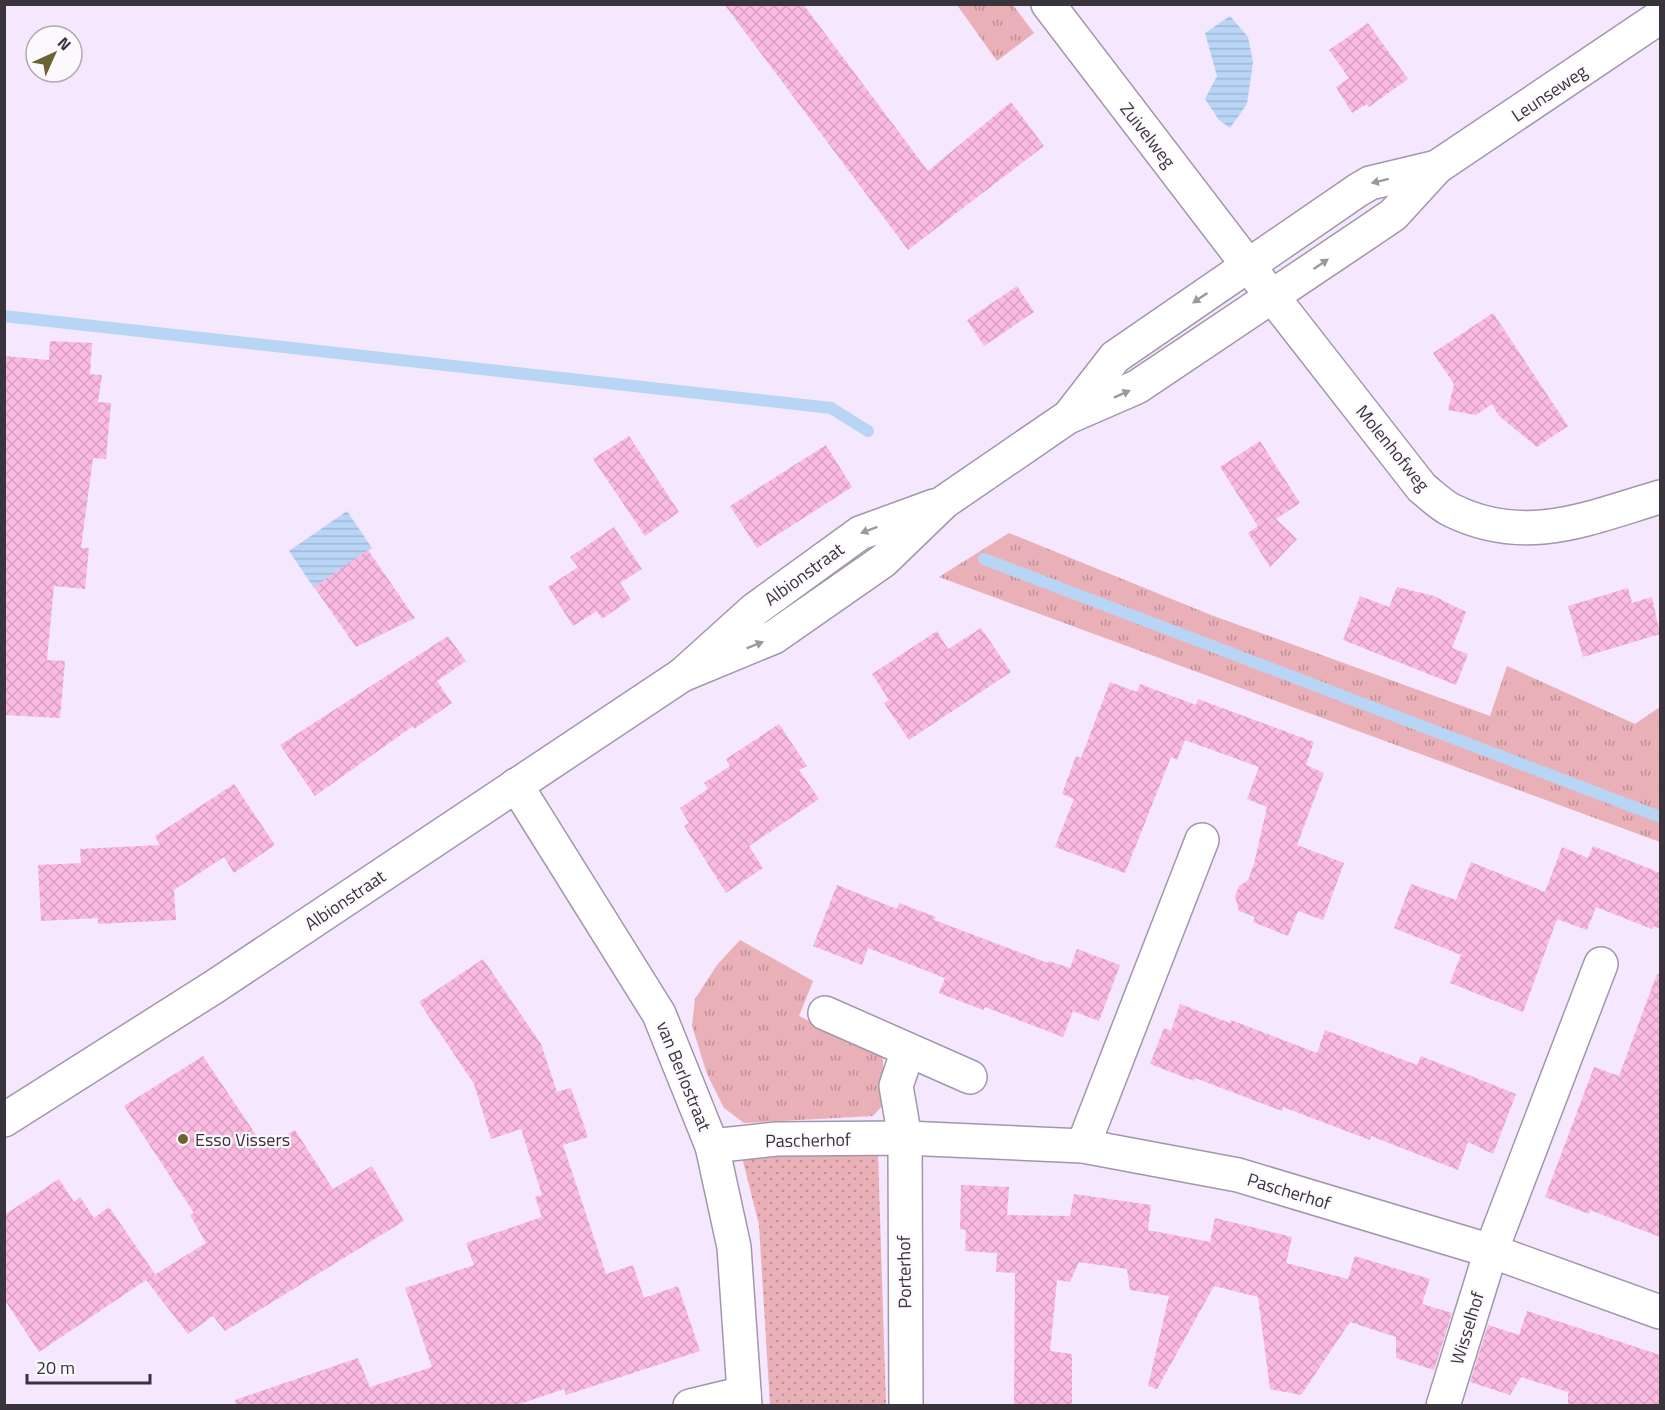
<svg xmlns="http://www.w3.org/2000/svg" width="1665" height="1410" viewBox="0 0 1665 1410" font-family="'Titillium Web',sans-serif">
<style>
.grass{fill:url(#grass-tufts)}
.park{fill:url(#park-dots)}
.water{fill:url(#water-rules)}
.lines{fill:none;stroke-linecap:round;stroke-linejoin:round}
.stream{stroke:#b9d5f6;stroke-width:12}
.building{fill:url(#building-cross-hatch)}
.street-casing{stroke:#a396ac;stroke-width:36}
.secondary-casing{stroke:#a396ac;stroke-width:36}
.street{stroke:#fff;stroke-width:33}
.secondary{stroke:#fff;stroke-width:33}
.oneway{fill:#9c999e}
.poi-dot{fill:#6c6330;stroke:#fcf9fd;stroke-width:2}
.labels{text-anchor:middle;dominant-baseline:central;stroke-width:4.5;stroke-linejoin:round;paint-order:stroke}
.street-label{font-size:18px;fill:#39333c;stroke:#fcf9fd}
.poi-label{font-size:18px;fill:#39333c;stroke:#fcf9fd;text-anchor:start}
</style>
<defs>
<pattern id="grass-tufts" width="24" height="20" patternUnits="userSpaceOnUse" patternTransform="scale(1.5)"><rect width="24" height="20" fill="#e9b0b7"/><path d="M3 7l-1-3M5 7V3M7 7l1-3M15 17l-1-3M17 17v-4M19 17l1-3" fill="none" stroke="#be9096"/></pattern>
<pattern id="park-dots" width="8" height="8" patternUnits="userSpaceOnUse" patternTransform="scale(1.5)"><rect width="8" height="8" fill="#e9b0b7"/><path d="M2 2h.1M6 6h.1" fill="none" stroke="#be9096" stroke-width="1.8" stroke-linecap="round"/></pattern>
<pattern id="water-rules" width="6" height="5" patternUnits="userSpaceOnUse" patternTransform="scale(1.5)"><rect width="6" height="5" fill="#b9d5f6"/><path d="M0 2.5h6" fill="none" stroke="#a0b7d4"/></pattern>
<pattern id="building-cross-hatch" width="8" height="8" patternUnits="userSpaceOnUse" patternTransform="scale(1.5)"><rect width="8" height="8" fill="#fbbae2"/><path d="M0 0l8 8M0 8l8-8" fill="none" stroke="#d8a0c3"/></pattern>
</defs>
<rect width="100%" height="100%" fill="#f4e7fe"/>
<g class="grass">
<polygon points="957,5 1013,5 1034,33 997,61"/>
<polygon points="1009,533 1211,615 1490,716 1507,666 1635,724 1660,707 1660,842 939,577"/>
<polygon points="740,940 813,981 799,1016 883,1057 883,1105 873,1116 744,1123 724,1108 707,1074 692,1026 695,999 717,965"/>
</g>
<polygon class="park" points="878,1154 886,1405 770,1405 759,1225 742,1157"/>
<g class="water">
<polygon points="1230,16 1248,37 1253,62 1247,104 1230,128 1219,120 1205,99 1217,76 1205,33"/>
<polygon points="347,511 372,548 314,588 289,551"/>
</g>
<g class="lines">
<g class="stream">
<polyline points="4,316 831,408 868,431"/>
<polyline points="984,559 1660,817"/>
</g>
</g>
<g class="building">
<polygon points="724,4 803,4 928,171 1011,102 1044,146 908,250"/>
<polygon points="1368,23 1408,79 1369,107 1367,104 1352,113 1336,87 1349,78 1329,50"/>
<polygon points="1017,286 1034,312 984,346 967,320"/>
<polygon points="1493,313 1568,426 1537,447 1499,416 1492,404 1476,415 1448,410 1454,384 1433,353"/>
<polygon points="50,341 92,343 90,374 102,375 98,402 111,403 106,459 93,458 81,548 89,548 85,589 54,586 47,660 65,661 60,718 4,715 4,356 49,360"/>
<polygon points="629,436 679,512 645,536 593,459"/>
<polygon points="1260,441 1300,503 1276,519 1297,539 1270,567 1248,533 1258,526 1220,467"/>
<polygon points="826,445 852,487 757,548 730,506"/>
<polygon points="614,527 642,569 620,583 631,599 602,619 597,611 573,626 548,587 578,567 570,557"/>
<polygon points="368,550 415,618 356,647 314,587"/>
<polygon points="1397,587 1434,596 1466,612 1452,648 1468,654 1456,685 1343,640 1360,596 1389,607"/>
<polygon points="1628,588 1632,603 1652,597 1660,634 1583,657 1568,606"/>
<polygon points="981,628 1011,672 909,740 884,703 889,700 872,674 937,631 948,649"/>
<polygon points="448,636 466,661 437,681 452,703 414,729 413,726 315,796 280,745"/>
<polygon points="1110,682 1137,692 1140,684 1196,705 1198,699 1314,742 1306,765 1324,773 1297,845 1344,863 1323,920 1298,911 1288,936 1253,922 1255,917 1239,911 1235,896 1239,886 1248,880 1254,864 1267,807 1247,799 1259,767 1185,740 1177,760 1171,757 1125,873 1055,847 1074,799 1062,794 1076,756 1081,758"/>
<polygon points="779,724 807,766 799,770 819,799 749,846 763,868 726,893 684,826 689,823 680,808 708,789 704,783 730,766 726,759"/>
<polygon points="234,784 275,845 234,873 224,857 174,890 176,920 98,924 98,918 41,921 38,865 81,863 80,849 160,845 155,836"/>
<polygon points="1593,846 1660,873 1660,929 1653,926 1652,929 1596,907 1587,930 1557,919 1523,1012 1450,983 1461,955 1394,928 1411,884 1456,900 1471,862 1545,892 1562,847 1588,858"/>
<polygon points="837,885 897,909 899,903 936,917 934,920 1048,963 1049,961 1070,968 1077,949 1120,965 1099,1021 1073,1011 1063,1037 985,1007 983,1010 939,993 945,978 868,948 862,965 813,946"/>
<polygon points="483,959 541,1044 557,1092 571,1088 588,1137 563,1145 606,1274 633,1265 644,1298 678,1286 700,1351 566,1395 564,1389 514,1406 236,1406 235,1400 358,1358 370,1387 432,1367 405,1288 474,1265 466,1243 542,1217 535,1197 542,1195 521,1129 491,1139 474,1084 419,1002"/>
<polygon points="1657,974 1660,974 1660,1237 1590,1210 1589,1214 1545,1197 1594,1067 1619,1076"/>
<polygon points="1180,1004 1230,1023 1231,1020 1317,1053 1325,1030 1417,1065 1421,1056 1516,1094 1493,1154 1468,1142 1458,1170 1371,1136 1370,1140 1283,1107 1282,1111 1195,1078 1194,1081 1150,1064 1164,1028 1171,1031"/>
<polygon points="203,1056 265,1148 295,1130 333,1189 372,1166 404,1221 225,1331 213,1316 188,1334 146,1280 206,1243 190,1215 194,1213 124,1106"/>
<polygon points="59,1179 74,1202 80,1197 94,1218 109,1207 155,1274 39,1352 4,1299 4,1215"/>
<polygon points="961,1185 1009,1187 1007,1215 1070,1216 1074,1194 1151,1205 1148,1230 1210,1242 1215,1218 1292,1237 1286,1263 1348,1279 1355,1256 1430,1279 1422,1304 1452,1313 1434,1370 1396,1358 1396,1337 1350,1322 1301,1395 1270,1389 1258,1297 1214,1286 1157,1389 1148,1386 1169,1296 1130,1290 1127,1269 1079,1262 1070,1282 1057,1280 1050,1351 1072,1354 1072,1406 1014,1406 1015,1273 996,1272 997,1253 965,1251 966,1230 960,1229"/>
<polygon points="1527,1311 1660,1355 1660,1406 1568,1406 1568,1392 1521,1377 1510,1395 1470,1382 1488,1325 1519,1335"/>
</g>
<g class="lines">
<defs>
<g id="street">
<path d="M1272,296L1422,488C1431,495 1441,505 1451,510C1526,547 1588,518 1660,497"/>
<polyline points="516,785 659,1014 712,1146 734,1247 745,1406"/>
<polyline points="825,1013 970,1077"/>
<polyline points="712,1146 776,1139 905,1138 1083,1146 1238,1175 1491,1251 1660,1312"/>
<polyline points="1083,1146 1202,840"/>
<polyline points="690,1406 744,1393"/>
<polyline points="906,1406 905,1138 896,1086 908,1050"/>
<polyline points="1443,1406 1491,1251 1601,964"/>
</g>
<g id="secondary">
<polyline points="1048,4 1260,281"/>
<polyline points="1070,415 1115,357 1358,190 1370,183 1437,167"/>
<polyline points="682,675 774,637 883,561 944,502 1068,417 1137,387 1356,240 1393,215 1437,167 1660,17"/>
<polyline points="4,1120 214,987 682,675 754,610 860,533 934,506"/>
</g>
</defs>
<use href="#street" class="street-casing"/>
<use href="#secondary" class="secondary-casing"/>
<use href="#street" class="street"/>
<use href="#secondary" class="secondary"/>
</g>
<defs><path id="oneway-solid" d="M-6-.8H1V-3.2L6.5 0L1 3.2V.8H-6Z" transform="scale(1.5)"/></defs>
<g class="oneway">
<use href="#oneway-solid" transform="translate(1380 181) rotate(166)"/>
<use href="#oneway-solid" transform="translate(1321 264) rotate(-34)"/>
<use href="#oneway-solid" transform="translate(1200 298) rotate(146)"/>
<use href="#oneway-solid" transform="translate(1122 394) rotate(-24)"/>
<use href="#oneway-solid" transform="translate(869 530) rotate(159)"/>
<use href="#oneway-solid" transform="translate(755 645) rotate(-22)"/>
</g>
<circle class="poi-dot" cx="183" cy="1139" r="6"/>
<g class="labels">
<g class="street-label">
<text transform="translate(1549 93) rotate(-34)">Leunseweg</text>
<text transform="translate(1148 135) rotate(52)">Zuivelweg</text>
<text transform="translate(1393 448) rotate(51)">Molenhofweg</text>
<text transform="translate(804 574) rotate(-36)">Albionstraat</text>
<text transform="translate(345 900) rotate(-34)">Albionstraat</text>
<text transform="translate(684 1076) rotate(68)">van Berlostraat</text>
<text transform="translate(808 1140) rotate(-1)">Pascherhof</text>
<text transform="translate(1289 1191) rotate(17)">Pascherhof</text>
<text transform="translate(904 1272) rotate(-91)">Porterhof</text>
<text transform="translate(1467 1328) rotate(-73)">Wisselhof</text>
</g>
<g class="poi-label">
<text x="195" y="1139">Esso Vissers</text>
</g>
</g>
<rect width="1665" height="1410" fill="none" stroke="#39333c" stroke-width="12"/>
<g transform="translate(54 54) rotate(45)"><circle r="28" fill="#fcf9fd" stroke="#aeaab0" stroke-width="1.5"/>
<path d="M0-4.5L10 22L0 15L-10 22Z" fill="#6c6330"/>
<text y="-9" font-size="16" font-weight="bold" text-anchor="middle" fill="#39333c">N</text>
</g>
<path d="M27 1374v9h123v-9" fill="none" stroke="#39333c" stroke-width="3"/>
<text x="36" y="1374" font-size="18" fill="#39333c" stroke="#fcf9fd" stroke-width="4.5" paint-order="stroke">20 m</text>
</svg>
